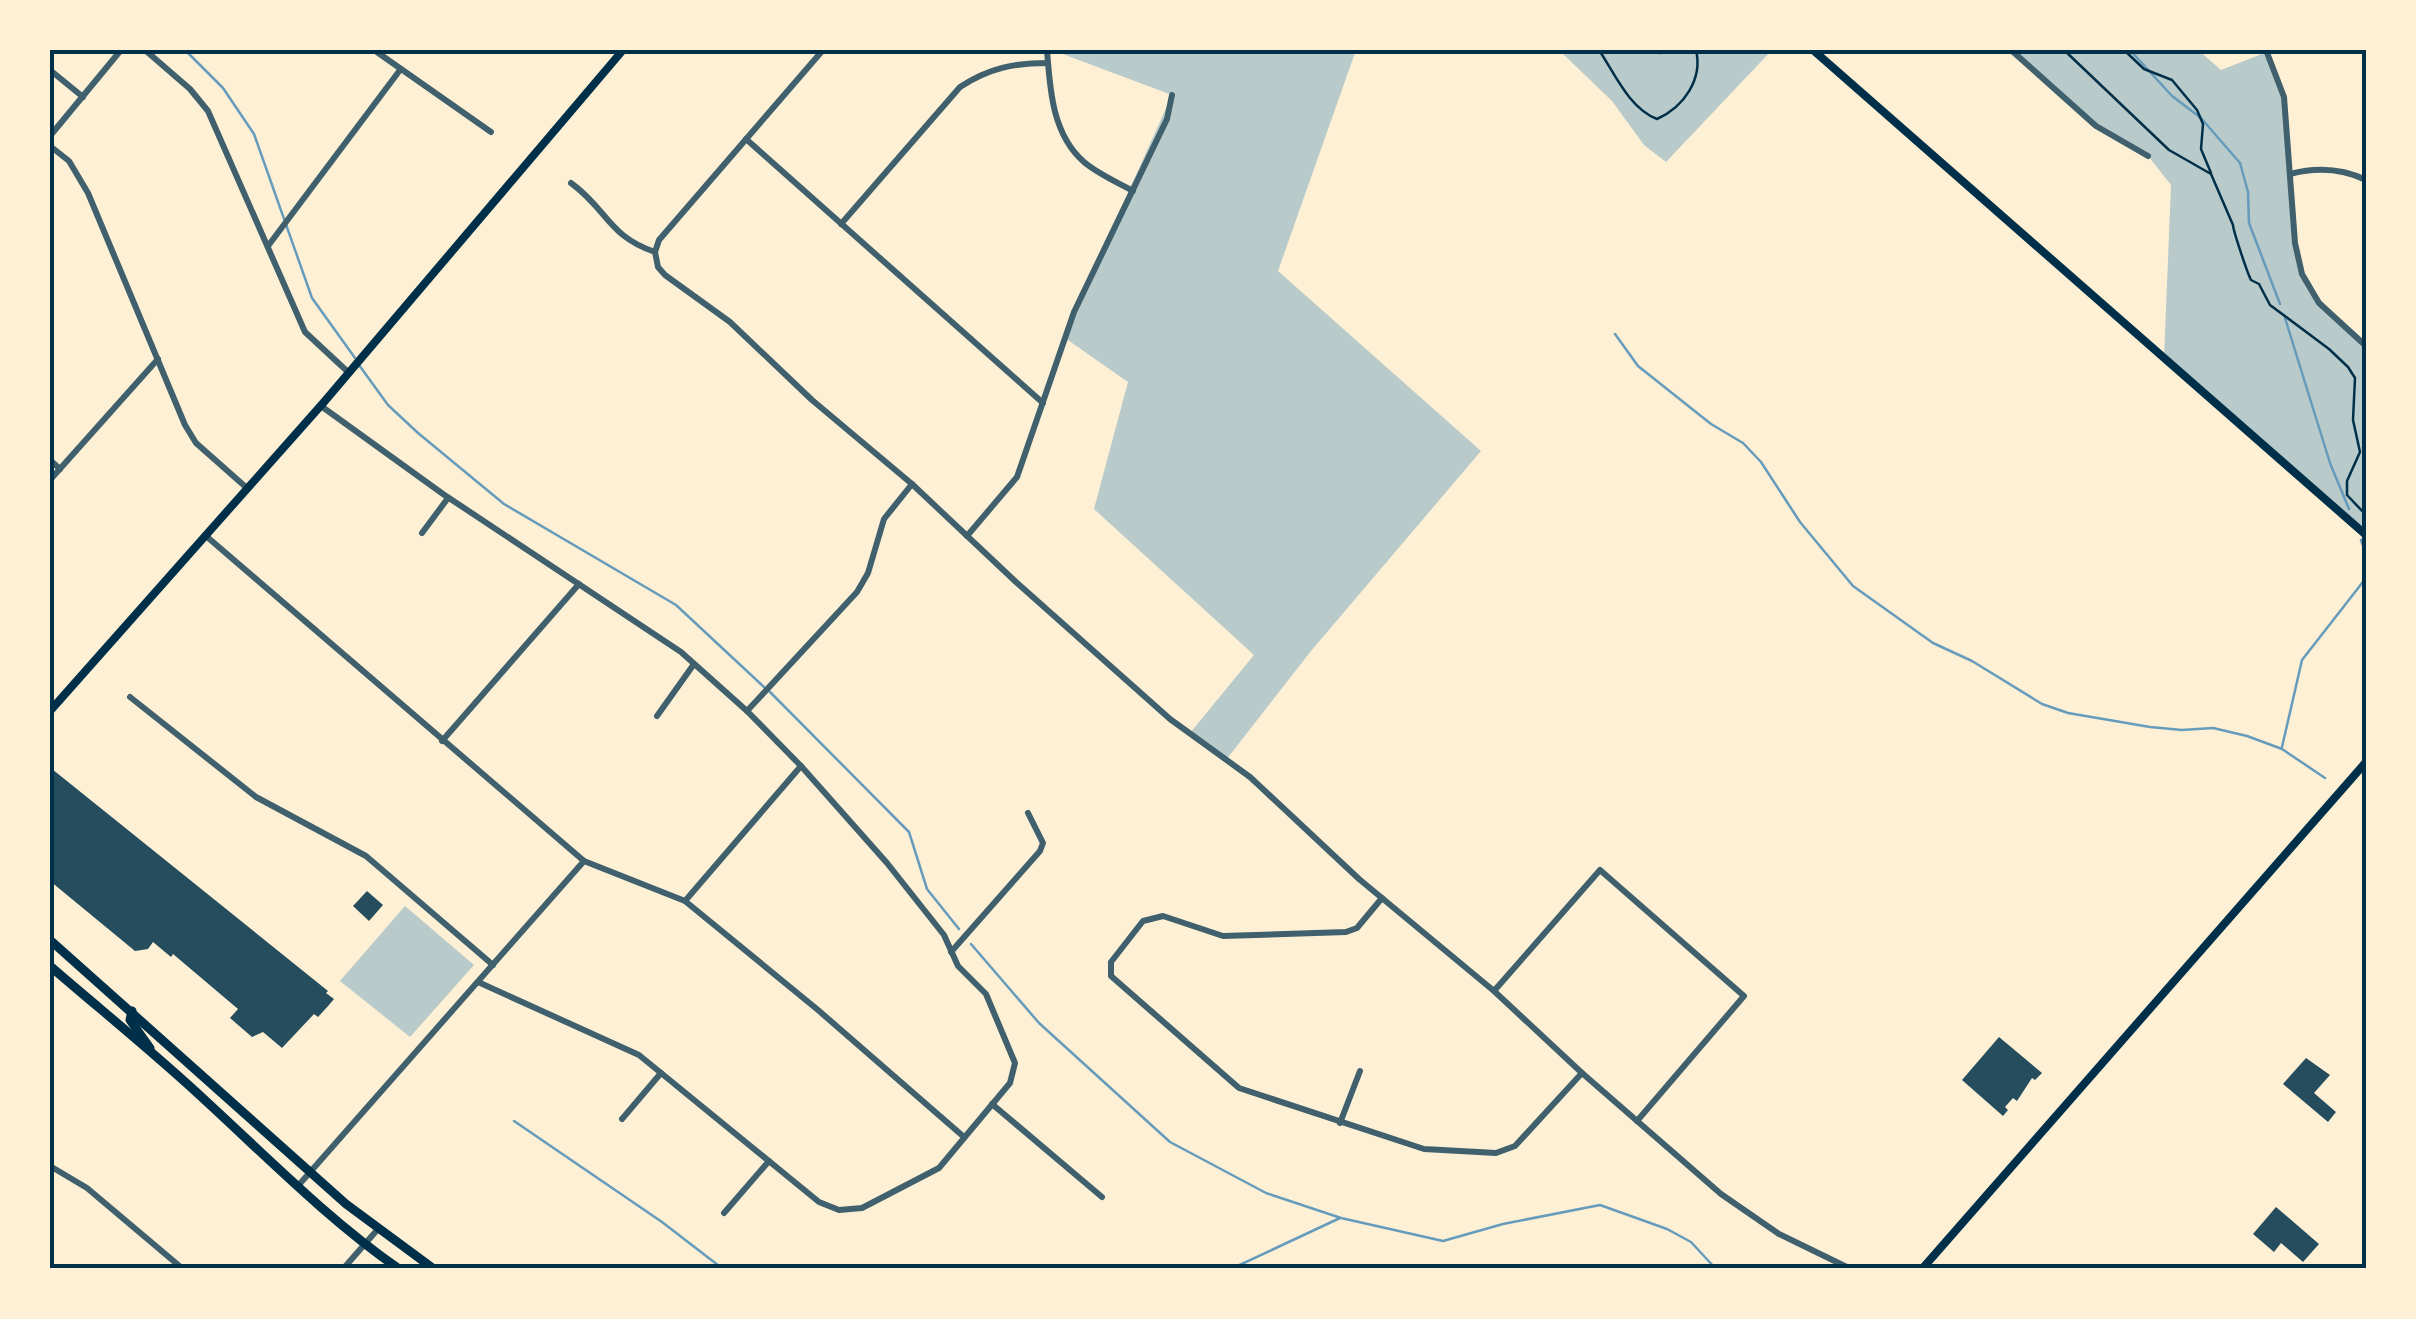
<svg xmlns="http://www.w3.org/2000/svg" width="2416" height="1319" viewBox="0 0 2416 1319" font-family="Inter,sans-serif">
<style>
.green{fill:#b9caca}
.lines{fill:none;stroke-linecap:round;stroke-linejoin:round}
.stream{stroke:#669bbc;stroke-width:2.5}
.building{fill:#264d5e}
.path{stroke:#003049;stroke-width:2.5}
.minor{stroke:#3f606c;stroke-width:6}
.secondary{stroke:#003049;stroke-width:8}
.primary{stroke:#003049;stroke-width:9}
.neatline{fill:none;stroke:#003049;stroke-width:4}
</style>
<rect width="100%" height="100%" fill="#fdf0d5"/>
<g class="green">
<polygon points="1052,50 1356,50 1278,271 1481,451 1311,651 1226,760 1190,733 1254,655 1094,509 1128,382 1065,338 1074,312 1172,95"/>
<polygon points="1559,50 1772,50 1666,162 1644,145 1612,101"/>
<path d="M2011,50H2198L2221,70L2267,52L2280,82L2296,251C2307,294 2335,317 2366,346V535L2164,358L2171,185L2148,156L2096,126Z"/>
<polygon points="405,906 474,965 410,1037 340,981"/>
</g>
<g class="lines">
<g class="stream">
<polyline points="185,50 223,88 254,134 312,298 355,358"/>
<polyline points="2130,50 2172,96 2201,118 2240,163 2248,192 2249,223 2280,304"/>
<polyline points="2285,318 2330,463 2349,509"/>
<polyline points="1615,334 1638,366 1711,424 1743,443 1761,462 1800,522 1853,586 1933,643 1972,661 2042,704 2068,713 2150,727 2182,730 2213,728 2247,736 2282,749 2325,778"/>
<polyline points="359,365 388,405 418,433 504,504 676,605 764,687"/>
<polyline points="2361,540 2366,554"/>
<polyline points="770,692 909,832 927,889 959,929"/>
<polyline points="2282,747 2302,660 2366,578"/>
<polyline points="2365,800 2366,800"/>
<polyline points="971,944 1039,1023 1170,1142 1266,1193 1341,1218 1443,1241 1503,1224 1600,1205 1667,1229 1691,1242 1716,1269"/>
<polyline points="514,1121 662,1222 723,1269"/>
<polyline points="1231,1269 1340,1218"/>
<polyline points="1812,1269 1814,1269"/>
</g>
</g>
<g class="building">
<polygon points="52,769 328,991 326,993 334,999 329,1005 318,1017 314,1014 282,1048 263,1032 252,1037 230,1018 238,1009 173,954 171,957 153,942 148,949 135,951 50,881"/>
<polygon points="367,891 383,905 369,921 353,906"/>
<polygon points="1999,1037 2042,1073 2035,1080 2032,1078 2017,1101 2013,1098 2005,1107 2008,1110 2003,1116 1962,1080"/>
<polygon points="2306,1058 2330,1075 2314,1093 2336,1112 2328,1122 2283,1084"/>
<polygon points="2276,1207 2319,1244 2303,1262 2281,1243 2274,1252 2253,1234"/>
</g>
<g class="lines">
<g class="path">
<path d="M1599,50C1615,74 1629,108 1657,119C1684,107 1703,79 1696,50"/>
<polyline points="1651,50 1660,53 1661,50"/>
<path d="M2064,50L2169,150L2211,174L2233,225C2233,230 2247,272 2251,280L2259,284L2270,305L2329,349L2348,367L2355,378L2353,420L2360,452L2347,481V495L2366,515"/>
<polyline points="2124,50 2144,69 2172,80 2197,110 2203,124 2201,149 2211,173"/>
</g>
<g class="minor">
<polyline points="145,50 190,89 208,111 305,332 348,372"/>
<polyline points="374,50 491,132"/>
<path d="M1047,50C1050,89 1052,134 1084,162C1098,174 1117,182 1133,191"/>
<polyline points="2011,50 2096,126 2148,156"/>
<polyline points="2266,50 2284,97 2295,243 2302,274 2319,303 2366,346"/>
<polyline points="50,70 83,97"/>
<polyline points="50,136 121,50"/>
<polyline points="746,139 1043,403"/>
<polyline points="50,146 69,161 88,193 185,425 196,443 248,489"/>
<path d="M2290,174C2317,167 2341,168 2366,180"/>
<path d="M571,183C608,210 608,236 655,252L658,267L665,275L730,322L812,400L912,484L1016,582L1170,719L1250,777L1359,879L1494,991L1582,1073L1721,1194L1779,1234L1851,1269"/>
<path d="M841,224L960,87C989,68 1014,63 1048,63"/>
<polyline points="268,246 400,70"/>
<polyline points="655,252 659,240 823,50"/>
<polyline points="321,406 443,494 681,652 747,711 801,766 887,863 944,935 958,966 986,994 1015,1063 1010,1083 939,1168 862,1208 839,1210 819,1202 639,1055 478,982"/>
<polyline points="50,460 60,469"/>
<polyline points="50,480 158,359"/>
<polyline points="422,533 448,498"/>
<polyline points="206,536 584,861 685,901 818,1010 964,1137"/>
<polyline points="967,536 1017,477 1074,312 1167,119 1172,95"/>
<polyline points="130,697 256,797 366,856 493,965"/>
<polyline points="747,711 857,592 868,573 884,519 912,484"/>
<polyline points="657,716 694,664"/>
<polyline points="442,741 579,584"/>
<polyline points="1382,898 1357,928 1346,932 1223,936 1163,916 1143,921 1111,962 1111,976 1239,1088 1424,1149 1496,1153 1515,1146 1582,1073"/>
<polyline points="685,901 801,766"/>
<polyline points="951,952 1040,851 1043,843 1028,813"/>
<polyline points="1494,991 1600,870 1744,996 1637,1121"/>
<polyline points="992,1104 1102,1197"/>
<polyline points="622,1119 661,1073"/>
<polyline points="1340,1123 1360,1071"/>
<polyline points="50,1166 87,1188 183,1269"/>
<polyline points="297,1187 584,861"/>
<polyline points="724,1213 769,1161"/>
<polyline points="343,1269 378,1229"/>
</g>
<g class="secondary">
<polyline points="1813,50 2366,535"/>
<polyline points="50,711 324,402 623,50"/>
<polyline points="1922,1269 2366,762"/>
</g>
<g class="primary">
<polyline points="50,940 346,1204 434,1269"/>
<path d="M50,966C102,1011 157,1055 207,1102C270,1160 329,1220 399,1269"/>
<polyline points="132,1011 130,1020 150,1048"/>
</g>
</g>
<rect width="2416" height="1319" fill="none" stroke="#fdf0d5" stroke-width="105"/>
<rect x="52" y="52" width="2312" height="1214" class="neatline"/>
</svg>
